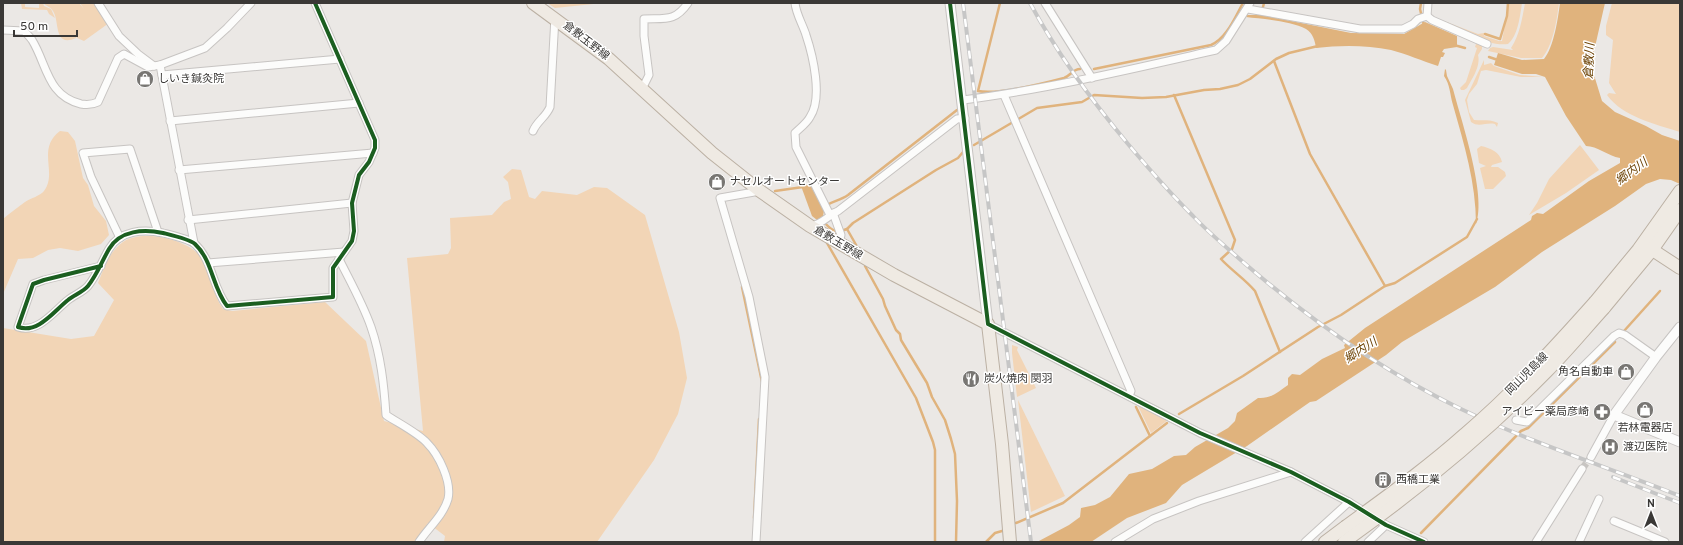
<svg xmlns="http://www.w3.org/2000/svg" width="1683" height="545" viewBox="0 0 1683 545" font-family="Overpass,'Noto Sans JP',sans-serif">
<style>
.green{fill:#f2d5b6}
.water{fill:#e0b37d}
.lines{fill:none;stroke-linecap:round;stroke-linejoin:round}
.stream{stroke:#e0b37d;stroke-width:2.5}
.minor-tunnel{stroke:#c8c5c2;stroke-width:7;stroke-dasharray:7 3.5;stroke-linecap:butt}
.minor-casing{stroke:#c7c4c2;stroke-width:9}
.tertiary-casing{stroke:#c7c4c2;stroke-width:11}
.primary-casing{stroke:#bbb0a3;stroke-width:14}
.minor{stroke:#fcfcfb;stroke-width:7}
.tertiary{stroke:#fcfcfb;stroke-width:9}
.primary{stroke:#efeae3;stroke-width:12}
.rail-casing{stroke:#c6c6c6;stroke-width:4}
.rail{stroke:#fff;stroke-width:2.5;stroke-dasharray:8;stroke-linecap:butt}
.primary-bridge-casing{stroke:#bbb0a3;stroke-width:14;stroke-linecap:butt}
.primary-bridge{stroke:#efeae3;stroke-width:12}
.cycleway-casing{stroke:#fff;stroke-width:6}
.cycleway{stroke:#1b5e20;stroke-width:4}
.labels{text-anchor:middle;dominant-baseline:central;stroke-width:3;stroke-linejoin:round;paint-order:stroke}
.street-label{font-size:11px;fill:#3a3836;stroke:#fff}
.poi-label{font-size:11px;fill:#3a3836;stroke:#fff;text-anchor:start}
.water-label{font-size:12px;font-style:italic;fill:#6c4204;stroke:#fff}
</style>
<rect width="100%" height="100%" fill="#ebe8e5"/>
<g class="green">
<polygon points="21,3 25,3 25,7 39,8 39,3 43,3 44,6 51,9 55,18 49,14 47,10 22,9"/>
<path d="M43,3H79L84,9L80,3H95L109,23L84,41L77,38V35L76,38C53,48 60,21 53,11C51,7 46,6 43,3Z"/>
<polygon points="547,3 603,3 555,8"/>
<path d="M1509,3H1522C1520,16 1518,36 1508,44C1488,47 1462,30 1444,21L1478,34L1484,33V36L1499,41H1502Z"/>
<path d="M1525,3H1559C1557,19 1553,46 1542,58H1521L1488,51L1490,48L1493,47L1513,50L1511,48C1520,34 1522,19 1525,3Z"/>
<path d="M1612,3H1680V132C1655,124 1623,117 1607,95L1609,93L1616,94L1609,83L1613,40L1606,35V26Z"/>
<path d="M1480,43L1482,45V49L1478,55C1481,66 1472,79 1467,88L1464,90H1461L1460,88L1466,82L1477,48L1475,47L1476,44Z"/>
<path d="M1484,60V65L1491,63L1494,66L1520,75L1543,77H1521L1486,70L1481,71L1477,84L1469,94L1467,100L1469,112L1474,120C1482,121 1490,119 1498,123L1497,127L1495,124C1486,122 1479,128 1471,122L1465,100Z"/>
<path d="M60,131L68,132L75,141L83,178L88,185L94,206L106,221L109,235L101,244L78,251L60,248L48,250L33,258L18,259L3,294V219C10,213 18,207 25,202C31,198 40,196 44,191C58,173 36,149 60,131Z"/>
<polygon points="1580,145 1599,170 1566,193 1529,215 1537,203 1549,179"/>
<path d="M1481,146C1490,148 1500,152 1502,162L1492,165L1491,167H1498L1505,172L1506,176L1493,189H1485L1480,168L1486,166L1479,163L1477,149Z"/>
<path d="M512,169L521,170L529,197L535,199L542,191L577,195L594,187L607,188L645,215L679,332L687,378L678,414L654,460L597,542H444L445,536L428,523L415,542H3V328L71,339L94,336L114,300L98,283C104,268 109,252 123,242C143,228 193,240 204,261C212,277 212,293 223,309L232,311L325,302L366,341L384,421L423,431L407,258L448,254L451,248L450,218L492,215L504,202L511,199L508,182L503,177Z"/>
<polygon points="1012,345 1018,347 1017,350 1036,388 1017,397 1012,353"/>
<polygon points="1018,400 1065,496 1031,512"/>
<polygon points="1138,406 1168,420 1151,433"/>
</g>
<g class="water">
<path d="M1560,3H1605L1592,60L1594,75L1602,101L1615,112L1646,126L1662,135L1680,141V184L1671,180L1660,179L1646,184L1615,206L1542,252L1495,287L1402,342L1386,355L1316,401L1310,402L1247,446L1182,485L1166,503L1127,518L1091,542H1037L1069,525L1080,517L1081,508L1095,505L1110,497L1129,474L1152,469L1174,456L1186,455L1195,447L1228,428L1235,421L1237,413L1258,398C1271,399 1278,392 1288,385V378L1292,374L1300,375L1322,359L1345,348L1344,345L1365,328L1531,220L1532,216L1537,213L1543,214L1589,181L1620,163V158C1608,156 1597,146 1586,146L1566,116L1545,77L1536,74H1522L1494,65L1498,53L1522,60L1544,59C1554,47 1558,18 1560,3Z"/>
<path d="M1247,15H1261L1351,33L1404,34L1425,22L1457,36V47L1444,49L1442,52L1445,53L1443,57H1441L1438,66C1422,61 1407,54 1391,50C1367,45 1340,45 1316,48C1315,41 1313,33 1306,29C1291,21 1263,19 1246,17Z"/>
<path d="M1445,69L1446,70L1447,76L1453,89C1461,120 1487,195 1476,224C1476,183 1464,144 1453,105C1450,95 1450,84 1444,76Z"/>
<polygon points="810,184 824,211 823,216 817,220 812,216 801,186"/>
</g>
<g class="lines">
<g class="stream">
<path d="M1000,3L978,91C997,95 1045,83 1064,78C1070,76 1073,69 1080,69"/>
<polyline points="1421,3 1420,9 1424,26"/>
<polyline points="1262,11 1264,3"/>
<polyline points="1485,34 1500,39 1507,16 1508,3"/>
<polyline points="1454,45 1465,48"/>
<polyline points="1489,57 1498,60"/>
<polyline points="1274,61 1310,154 1385,286"/>
<path d="M1094,69L1211,45C1227,38 1235,17 1243,3"/>
<path d="M1174,95L1235,240L1232,249L1221,259C1231,270 1245,279 1255,291L1280,352"/>
<polyline points="974,145 1037,108 1082,102 1094,95 1142,98 1166,97 1204,90 1220,89 1238,85 1250,79 1276,59 1289,53 1318,46"/>
<polyline points="775,191 803,187"/>
<path d="M827,205C834,201 841,200 848,195L957,110"/>
<path d="M823,221C831,230 835,234 847,229L859,250"/>
<polyline points="847,229 853,223 936,170 958,158 963,152"/>
<polyline points="827,243 916,398 933,442 935,450 935,542"/>
<polyline points="865,266 883,299 885,306 896,330 900,334 901,340 927,383 932,397 945,420 951,439 955,454 957,501 956,542"/>
<polyline points="742,287 762,382"/>
<polyline points="1624,331 1660,291"/>
<polyline points="1179,414 1243,376 1318,327 1341,315 1385,286 1395,283 1467,237 1477,219"/>
<polyline points="1150,436 1167,423"/>
<polyline points="754,518 759,419"/>
<polyline points="1016,523 1063,503 1150,436 1136,407"/>
<polyline points="1421,533 1521,431 1528,428 1615,342"/>
<polyline points="986,542 995,533 1002,531"/>
<polyline points="1411,542 1412,541"/>
</g>
<polyline class="minor-tunnel" points="1582,469 1591,457"/>
<defs>
<g id="minor">
<polyline points="98,3 119,36 138,54 154,66"/>
<path d="M795,3C796,14 803,25 806,35C813,56 823,98 810,117C807,123 800,128 795,133L796,147L830,215"/>
<polyline points="1045,3 1092,78"/>
<polyline points="1248,9 1360,29 1403,29 1413,24 1418,19 1427,16 1428,3"/>
<polyline points="1427,16 1432,20 1487,44"/>
<path d="M3,30L24,31C27,34 30,37 32,40C47,64 47,96 81,104C87,105 92,105 98,102L118,58L124,54L148,67L160,65L205,48L227,28L251,3"/>
<polyline points="160,65 194,243"/>
<polyline points="162,75 340,59"/>
<path d="M642,89L649,75L644,36V19C665,18 675,22 688,3"/>
<polyline points="1004,95 1128,384 1131,391 1129,396"/>
<path d="M963,100C1048,89 1132,69 1216,50L1226,41L1250,3"/>
<polyline points="170,121 359,103"/>
<path d="M533,131C537,121 546,117 550,107L555,17"/>
<polyline points="179,170 373,153"/>
<polyline points="833,213 841,235 839,243"/>
<polyline points="188,220 352,203"/>
<path d="M811,226C821,225 829,215 838,211L957,119L965,118"/>
<polyline points="120,238 91,177 83,153 130,149 158,232"/>
<path d="M339,259C350,281 363,304 371,327C381,356 384,385 386,415C398,423 418,433 427,443C439,455 452,482 448,499C443,516 428,528 419,542"/>
<polyline points="208,263 344,252"/>
<path d="M101,266L44,280L33,284L18,327C38,334 54,311 68,300C74,295 83,292 88,286C97,275 102,261 109,249C120,230 144,229 163,233C171,235 189,239 195,244C213,261 212,287 227,306L333,297V268L352,241L354,231L352,203L359,175L369,162L375,148V140L315,3"/>
<polyline points="988,324 1200,433 1291,472 1349,502 1386,525 1424,542"/>
<polyline points="1516,420 1527,422 1614,336 1619,333 1625,335 1656,357"/>
<polyline points="1591,457 1614,415"/>
<polyline points="1614,521 1665,542"/>
<polyline points="756,542 765,377 749,297 720,198 760,191"/>
<polyline points="1115,542 1153,519 1199,501 1291,472"/>
<polyline points="1305,542 1349,502"/>
<polyline points="1368,542 1386,525"/>
<polyline points="1536,542 1582,469"/>
<polyline points="1579,542 1599,499"/>
</g>
<g id="tertiary">
<polyline points="950,3 988,324"/>
<polyline points="1680,327 1656,357 1614,415 1680,442"/>
</g>
<g id="primary">
<polyline points="533,3 609,59 712,153 760,191 810,226 894,275 988,324 1002,444 1010,542"/>
<polyline points="1645,245 1680,268"/>
<polyline points="1595,302 1638,250 1680,191"/>
<polyline points="1604,308 1652,250 1680,210"/>
<polyline points="1325,542 1345,527"/>
<polyline points="1344,542 1352,536"/>
</g>
</defs>
<use href="#minor" class="minor-casing"/>
<use href="#tertiary" class="tertiary-casing"/>
<use href="#primary" class="primary-casing"/>
<use href="#minor" class="minor"/>
<use href="#tertiary" class="tertiary"/>
<use href="#primary" class="primary"/>
<defs>
<g id="rail">
<polyline points="963,3 1031,542"/>
<path d="M1030,3C1057,53 1092,101 1128,144C1149,169 1170,193 1193,216C1208,232 1226,247 1243,262C1309,319 1382,371 1461,409C1532,443 1607,467 1680,496"/>
<polyline points="1613,477 1680,503"/>
</g>
</defs>
<use href="#rail" class="rail-casing"/>
<use href="#rail" class="rail"/>
<defs>
<g id="primary-bridge">
<path d="M1345,527C1386,497 1427,468 1465,434C1512,394 1554,348 1595,302"/>
<path d="M1352,536C1422,486 1487,432 1547,371C1567,351 1585,329 1604,308"/>
</g>
</defs>
<use href="#primary-bridge" class="primary-bridge-casing"/>
<use href="#primary-bridge" class="primary-bridge"/>
<defs>
<g id="cycleway">
<polyline points="950,3 988,324 1200,433 1291,472 1349,502 1386,525 1424,542"/>
<path d="M101,266L44,280L33,284L18,327C38,334 54,311 68,300C74,295 83,292 88,286C97,275 102,261 109,249C120,230 144,229 163,233C171,235 189,239 195,244C213,261 212,287 227,306L333,297V268L352,241L354,231L352,203L359,175L369,162L375,148V140L315,3"/>
</g>
</defs>
<use href="#cycleway" class="cycleway-casing"/>
<use href="#cycleway" class="cycleway"/>
</g>
<defs>
<symbol id="shop-disc" viewBox="-11 -11 22 22"><circle r="9.5" fill="#787673" stroke="#fff"/><path d="M-5-2.5h2.3a2.7 3.5 0 0 1 5.4 0H5L5.5 6h-11ZM-1.5-2.5h3a1.5 2.3 0 0 0-3 0Z" fill="#fff"/></symbol>
<symbol id="restaurant-disc" viewBox="-11 -11 22 22"><circle r="9.5" fill="#787673" stroke="#fff"/><path d="M-5-6h1v4h1v-4h1v4h1v-4h1v5L-1.5 .5V6h-2V.5L-5-1ZM5-6V6H3V1.5H1.5Q1.5-4 5-6Z" fill="#fff"/></symbol>
<symbol id="pharmacy-disc" viewBox="-11 -11 22 22"><circle r="9.5" fill="#787673" stroke="#fff"/><path d="M-2-6h4v4h4v4h-4v4h-4v-4h-4v-4h4Z" fill="#fff"/></symbol>
<symbol id="hospital-disc" viewBox="-11 -11 22 22"><circle r="9.5" fill="#787673" stroke="#fff"/><path d="M-5-5h3v3.5h4V-5h3V5h-3V1.5h-4V5h-3Z" fill="#fff"/></symbol>
<symbol id="building-disc" viewBox="-11 -11 22 22"><circle r="9.5" fill="#787673" stroke="#fff"/><path d="M-4-6H4V6H1V3H-1V6H-4ZM-2.5-4.3h1.7v1.8h-1.7ZM.8-4.3h1.7v1.8H.8ZM-2.5-1h1.7V.8h-1.7ZM.8-1h1.7V.8H.8Z" fill="#fff"/></symbol>
</defs>
<g fill-rule="evenodd">
<use href="#shop-disc" x="135" y="69" width="20" height="20"/>
<use href="#shop-disc" x="707" y="172" width="20" height="20"/>
<use href="#shop-disc" x="1616" y="362" width="20" height="20"/>
<use href="#restaurant-disc" x="961" y="369" width="20" height="20"/>
<use href="#shop-disc" x="1635" y="400" width="20" height="20"/>
<use href="#pharmacy-disc" x="1592" y="402" width="20" height="20"/>
<use href="#hospital-disc" x="1600" y="437" width="20" height="20"/>
<use href="#building-disc" x="1373" y="470" width="20" height="20"/>
</g>
<g class="labels">
<g class="street-label">
<text transform="translate(586 41) rotate(38)">倉敷玉野線</text>
<text transform="translate(838 243) rotate(31)">倉敷玉野線</text>
<text transform="translate(1527 374) rotate(-45)">岡山児島線</text>
</g>
<g class="poi-label">
<text x="158" y="79">しいき鍼灸院</text>
<text x="730" y="182">ナセルオートセンター</text>
<text x="1613" y="372" text-anchor="end">角名自動車</text>
<text x="984" y="379">炭火焼肉 関羽</text>
<text x="1589" y="412" text-anchor="end">アイビー薬局彦崎</text>
<text x="1645" y="428" text-anchor="middle">若林電器店</text>
<text x="1623" y="447">渡辺医院</text>
<text x="1396" y="480">西橋工業</text>
</g>
<g class="water-label">
<text transform="translate(1590 61) rotate(-87)">倉敷川</text>
<text transform="translate(1632 172) rotate(-36)">郷内川</text>
<text transform="translate(1361 351) rotate(-33)">郷内川</text>
</g>
</g>
<rect width="1683" height="545" fill="none" stroke="#3a3836" stroke-width="8"/>
<g transform="translate(1651 513)" stroke="#ffffff" stroke-width="3" paint-order="stroke">
<path d="M0-3L7 15L0 10L-7 15Z" fill="#3a3836"/>
<text y="-6" font-size="11" font-weight="bold" text-anchor="middle" fill="#3a3836">N</text>
</g>
<path d="M14 30v6h63v-6" fill="none" stroke="#3a3836" stroke-width="2"/>
<text x="20" y="30" font-size="12" fill="#3a3836" stroke="#ffffff" stroke-width="3" paint-order="stroke">50 m</text>
</svg>
